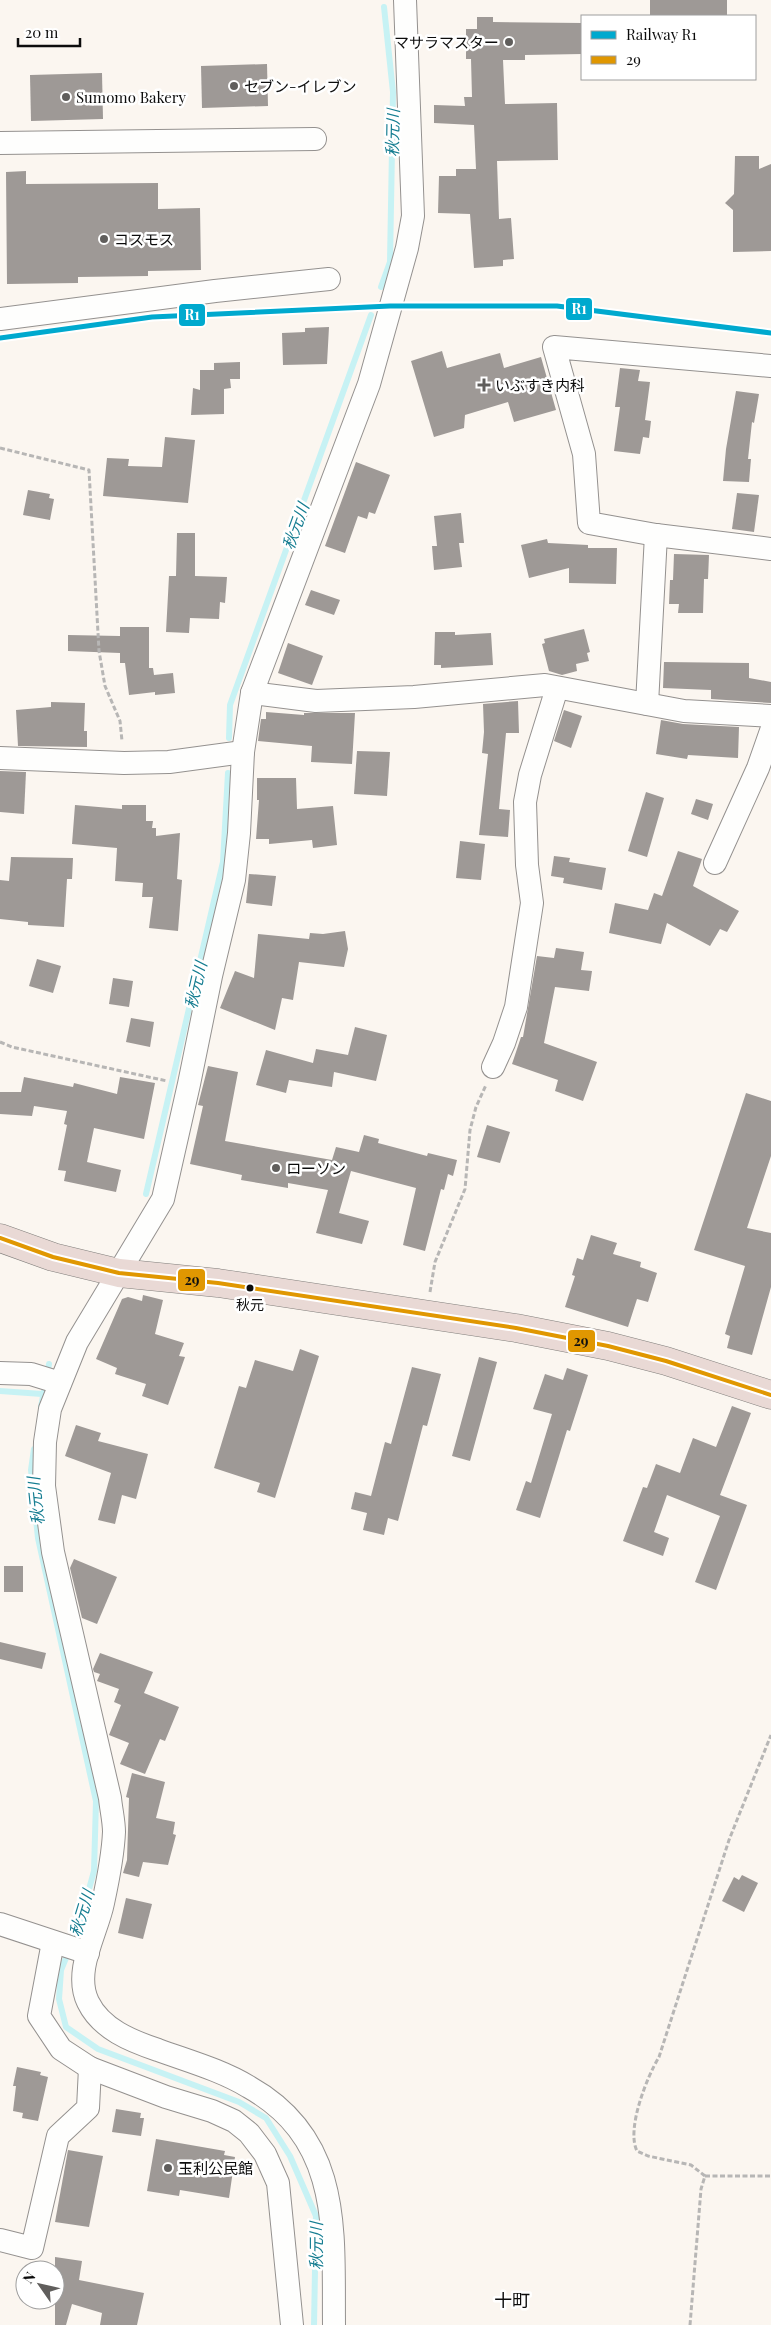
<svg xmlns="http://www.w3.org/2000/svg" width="771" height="2325" viewBox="0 0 771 2325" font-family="'Playfair Display','Noto Sans JP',serif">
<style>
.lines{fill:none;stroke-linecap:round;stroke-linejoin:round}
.stream{stroke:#c7f2f4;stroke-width:6}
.building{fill:#9e9996}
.street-casing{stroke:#94918f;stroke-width:24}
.highway-casing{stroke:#817f7c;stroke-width:29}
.path{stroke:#b7b6b5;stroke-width:3;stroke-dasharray:5 2.5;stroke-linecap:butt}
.street{stroke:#fefefd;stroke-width:22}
.highway{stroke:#e9d9d5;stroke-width:28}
.bus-1-casing{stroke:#fff;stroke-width:8}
.bus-1{stroke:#e09701;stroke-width:4}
.rail-1-casing{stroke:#fff;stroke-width:9}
.rail-1{stroke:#00a9ce;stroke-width:5}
.poi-dot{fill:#605e5c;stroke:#fff;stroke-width:2}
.bus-dot{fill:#0c0c0c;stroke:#fff;stroke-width:2}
.labels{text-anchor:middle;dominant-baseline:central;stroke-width:5;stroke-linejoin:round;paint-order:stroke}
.bus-label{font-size:14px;fill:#0c0c0c;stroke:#fff}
.poi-label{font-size:15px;fill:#0c0c0c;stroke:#fff;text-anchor:start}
.water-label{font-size:16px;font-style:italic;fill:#157d91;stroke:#fff}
.quarter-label{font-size:18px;fill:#0c0c0c;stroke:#fff}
.line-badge{stroke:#fff;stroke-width:2}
.badge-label{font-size:14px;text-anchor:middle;font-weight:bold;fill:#fff}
.pale-badge-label{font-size:14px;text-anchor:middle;font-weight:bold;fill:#111}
</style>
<rect width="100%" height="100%" fill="#fbf6f0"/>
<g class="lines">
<g class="stream">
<polyline points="381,287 390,262 393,92 384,7"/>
<polyline points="229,738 230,705 371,315"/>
<polyline points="146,1194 223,862 228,773"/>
<polyline points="0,1391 42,1394"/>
<polyline points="41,1407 49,1364"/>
<polyline points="34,1449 31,1470 38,1538 96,1801 94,1871 78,1929 61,1970 59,1999 66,2027 98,2049 239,2102 266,2118 290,2156 316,2216 314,2325"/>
</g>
</g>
<g class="building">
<rect x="650" y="0" width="77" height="16"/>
<polygon points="477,17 493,17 493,22 582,23 582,54 525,55 525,60 503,60 505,104 557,103 558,160 497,161 499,219 511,218 514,259 503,260 503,266 474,268 470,214 438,213 439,176 456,176 456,169 476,169 474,125 434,123 434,105 465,106 464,97 472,97 471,59 466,59 466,29 477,29"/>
<polygon points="267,64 268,106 202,108 201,66"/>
<polygon points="102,73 103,119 31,121 30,75"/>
<polygon points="735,156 759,156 759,169 771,164 771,251 733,252 733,210 725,203 734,194"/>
<polygon points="26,171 26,184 158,183 158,209 200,208 201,270 148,271 148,276 78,277 78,283 7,284 6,172"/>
<polygon points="329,327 327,364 283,365 282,333 305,332 305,328"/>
<polygon points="442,351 447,368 500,353 504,368 541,357 556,410 514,422 508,402 465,415 464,428 434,437 411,361"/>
<polygon points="240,362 240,379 230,379 231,388 224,389 224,414 191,415 193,388 200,390 200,370 214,370 214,363"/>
<polygon points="620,368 640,370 638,381 650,382 645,420 651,421 649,438 643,437 640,454 614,451 620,407 615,407"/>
<polygon points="736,391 759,394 754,423 752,422 748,459 751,459 749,482 723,481 726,449"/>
<polygon points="165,437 195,440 188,503 103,496 107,458 129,459 128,466 162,467"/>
<polygon points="356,462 390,475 375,514 369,512 367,519 358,516 345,553 325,546"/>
<polygon points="28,490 50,494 49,498 54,499 50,520 23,515"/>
<polygon points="737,493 759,495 754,532 732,529"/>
<polygon points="461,513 464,543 459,543 462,567 434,570 432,546 437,546 434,516"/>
<polygon points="177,533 195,533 195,576 227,577 225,603 220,602 219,619 190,618 189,633 166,632 169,576 176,576"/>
<polygon points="547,539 548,543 588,545 588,548 617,548 616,584 569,583 569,568 529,578 521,545"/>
<polygon points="674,554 709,555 708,579 704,579 703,613 678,613 679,604 669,604 670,580 673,580"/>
<polygon points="311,590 340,600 334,615 305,605"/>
<polygon points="120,627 149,627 149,668 153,668 154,675 173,673 175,693 155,695 155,692 129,695 125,663 120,663 120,653 68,651 68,635 120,636"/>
<polygon points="584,629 590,652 587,653 589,661 576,664 577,671 562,675 549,671 542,644 545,643 544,639"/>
<polygon points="435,632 455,632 455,635 491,633 493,665 441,668 441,665 434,665"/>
<polygon points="288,643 323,656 312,685 278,673"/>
<polygon points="664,662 749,663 749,678 771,682 771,703 711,699 711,690 663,688"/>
<polygon points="518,701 519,733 506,733 499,809 510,810 508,837 479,835 488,754 482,753 484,732 483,704"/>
<polygon points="51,702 85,703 84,731 87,731 87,747 18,746 16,710 51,707"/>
<polygon points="564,710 582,716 571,748 554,741"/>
<polygon points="266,712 304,715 304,713 355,713 352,764 311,762 312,746 258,741 261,719 266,719"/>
<polygon points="661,720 683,724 739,727 738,758 688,755 687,759 656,754"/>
<polygon points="357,751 390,752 387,796 354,794"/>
<polygon points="0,771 26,772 24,814 0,812"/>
<polygon points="257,778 296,778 297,809 333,806 337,845 313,848 312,840 269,844 269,839 256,839 259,800 257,800"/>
<polygon points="646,792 664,798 647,857 628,851"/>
<polygon points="696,799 713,804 708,820 691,814"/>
<polygon points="75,805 122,809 122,805 146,805 146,821 153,821 152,828 156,828 156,836 180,833 177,879 182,880 178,931 149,928 153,897 142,897 143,883 115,881 117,848 72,844"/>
<polygon points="460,841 485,844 481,880 456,878"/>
<polygon points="678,851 702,859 693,886 739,911 727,932 720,929 710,946 667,923 661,944 609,933 615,903 648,910 654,893 662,896"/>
<polygon points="554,856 570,858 569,862 606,868 602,890 563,883 564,878 551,876"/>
<polygon points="11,857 73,858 72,879 67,879 64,927 28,925 28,922 0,919 0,880 9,881"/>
<polygon points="249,874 276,876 272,906 246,903"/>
<polygon points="345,931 348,949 344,967 299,962 293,1000 282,998 275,1030 220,1008 235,971 254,978 258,934 309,939 310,933 323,934"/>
<polygon points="556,948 584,952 581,970 592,971 589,991 555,987 544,1043 597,1062 583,1101 555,1091 558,1080 512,1064 521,1037 523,1037 537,956 554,958"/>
<polygon points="37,959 61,966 53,993 29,986"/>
<polygon points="113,978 133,981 129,1007 109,1004"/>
<polygon points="131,1018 154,1022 150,1047 126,1042"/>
<polygon points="355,1027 387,1035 376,1081 334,1072 332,1087 289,1080 286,1093 256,1085 266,1050 313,1063 316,1049 348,1055"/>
<polygon points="208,1066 238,1072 225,1141 332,1160 336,1147 359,1152 364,1135 379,1139 378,1143 427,1156 428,1153 457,1160 453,1176 448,1174 444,1190 441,1189 425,1251 403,1245 416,1188 351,1171 339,1213 369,1221 362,1244 316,1233 328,1190 288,1183 288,1188 241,1180 242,1175 190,1164 203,1106 198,1105"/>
<polygon points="24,1077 73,1087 74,1083 117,1094 120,1077 155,1083 144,1139 94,1128 87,1162 121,1170 116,1192 64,1181 66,1171 58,1170 67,1125 64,1124 67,1111 34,1106 32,1116 0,1114 0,1092 21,1092"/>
<polygon points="746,1093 771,1101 771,1156 747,1228 771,1233 771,1287 752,1355 727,1348 730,1336 725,1334 745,1266 694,1250"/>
<polygon points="487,1125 510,1132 500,1163 477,1157"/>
<polygon points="591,1235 617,1243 613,1254 641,1262 640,1267 657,1273 648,1302 637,1299 628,1327 565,1307 575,1276 572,1275 577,1258 583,1260"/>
<polygon points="143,1295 163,1300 155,1334 184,1343 179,1356 185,1357 168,1405 142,1396 146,1384 115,1374 117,1368 96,1359 122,1299 128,1297 142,1301"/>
<polygon points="300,1349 319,1356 275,1498 257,1492 260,1483 214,1468 239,1386 246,1388 255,1360 293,1371"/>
<polygon points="479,1357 497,1362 470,1461 452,1456"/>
<polygon points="412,1367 441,1374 427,1426 423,1425 398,1521 388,1518 384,1535 363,1530 367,1513 351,1509 355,1492 371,1496 385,1442 391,1444"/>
<polygon points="567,1368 588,1375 570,1431 567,1430 540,1518 516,1510 526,1481 531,1483 552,1414 533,1409 545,1374 563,1380"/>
<polygon points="732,1406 751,1413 720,1495 747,1505 716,1590 695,1582 720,1516 667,1495 654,1532 669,1538 663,1556 623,1541 643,1487 647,1488 656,1464 680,1473 693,1438 716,1447"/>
<polygon points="76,1425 101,1433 98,1441 148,1454 136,1499 122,1495 115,1524 98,1520 111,1473 65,1456"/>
<polygon points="74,1559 117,1577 97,1624 82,1618 70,1568"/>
<rect x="4" y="1566" width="19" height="26"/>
<polygon points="0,1642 46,1653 42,1669 0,1659"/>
<polygon points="100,1653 153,1672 144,1693 179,1707 165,1741 160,1739 145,1774 120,1764 129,1743 109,1735 121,1705 114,1702 119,1689 97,1681 100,1674 94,1672 93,1669"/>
<polygon points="132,1773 165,1782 156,1818 175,1822 173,1834 176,1835 168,1865 143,1862 139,1877 123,1873 127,1860 129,1798 126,1797"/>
<polygon points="742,1875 758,1883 744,1912 722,1901 734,1877 739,1880"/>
<polygon points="126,1898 152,1904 143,1939 118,1933"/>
<polygon points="17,2067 41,2072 40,2075 48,2077 38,2121 22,2118 23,2113 13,2111 16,2086 13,2086"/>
<polygon points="116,2109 141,2113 140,2118 144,2118 141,2136 112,2132"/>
<polygon points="156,2139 225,2151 224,2155 235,2157 229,2198 180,2190 179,2196 147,2191"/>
<polygon points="68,2150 103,2156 89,2227 55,2222"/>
<polygon points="55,2257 82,2261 79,2280 144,2293 137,2325 100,2325 102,2313 72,2304 66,2325 55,2325"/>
</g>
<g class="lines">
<defs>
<g id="street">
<polyline points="0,143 315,139"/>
<polyline points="0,319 215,291 329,279"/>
<polyline points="771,366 554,347 584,454 589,523 656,535 771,549"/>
<polyline points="252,693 316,701 414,697 545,685 684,711 771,716"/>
<polyline points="647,704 656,535"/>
<polyline points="0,758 124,763 169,762 243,752"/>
<polyline points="715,863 758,768 771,731"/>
<polyline points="493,1067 504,1043 516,1007 532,903 527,865 525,802 530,775 557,688"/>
<polyline points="0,1373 31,1374 60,1383"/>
<polyline points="0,1924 88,1953"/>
<polyline points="53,1942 39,2016 61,2049 90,2068 166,2097 212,2111 234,2121 249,2133 265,2154 278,2183 292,2325"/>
<polyline points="0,2240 32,2248 58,2136 88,2108 90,2068"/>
<path d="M334,2325C333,2232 343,2140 249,2087C221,2070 188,2061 158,2050C131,2041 101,2029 88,2002C73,1971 97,1933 103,1903C108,1880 113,1855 114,1832C114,1821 111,1809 110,1798L53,1552L44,1486L45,1442L50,1409L77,1342L163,1199L189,1084L211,976L234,880L239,833L243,752L252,693L369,384L407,248L413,216L405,0"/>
</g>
<polyline id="highway" points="0,1238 53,1257 119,1273 218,1283 516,1328 608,1346 666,1361 771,1395"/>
</defs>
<use href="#street" class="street-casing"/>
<use href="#highway" class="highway-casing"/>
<g class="path">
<polyline points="0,448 89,470 99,651 105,686 120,721 122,741"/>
<polyline points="0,1042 12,1047 167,1081"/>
<polyline points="430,1292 435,1262 465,1189 470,1130 476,1107 486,1085"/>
<polyline points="705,2176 771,2176"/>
<path d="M690,2325L701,2189L705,2176L691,2165L648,2156L637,2151C626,2129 647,2077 659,2057L729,1840L771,1735"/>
</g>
<use href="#street" class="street"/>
<use href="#highway" class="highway"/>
<defs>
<polyline id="bus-1" points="0,1238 53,1257 119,1273 218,1283 516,1328 608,1346 666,1361 771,1395"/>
</defs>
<use href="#bus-1" class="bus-1-casing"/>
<use href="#bus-1" class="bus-1"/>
<defs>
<polyline id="rail-1" points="0,338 152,317 390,306 557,306 771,333"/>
</defs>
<use href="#rail-1" class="rail-1-casing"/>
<use href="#rail-1" class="rail-1"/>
</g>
<g class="poi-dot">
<circle cx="509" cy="42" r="5"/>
<circle cx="234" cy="86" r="5"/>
<circle cx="66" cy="97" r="5"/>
<circle cx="104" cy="239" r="5"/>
<path d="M481.5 377.5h5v5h5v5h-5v5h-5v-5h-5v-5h5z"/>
<circle cx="276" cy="1168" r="5"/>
<circle cx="168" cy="2168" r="5"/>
</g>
<circle class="bus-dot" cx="250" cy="1288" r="4.5"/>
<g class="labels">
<g class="bus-label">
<text x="250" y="1304">秋元</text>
</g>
<g class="poi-label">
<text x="499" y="42" text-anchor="end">マサラマスター</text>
<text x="244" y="86">セブン-イレブン</text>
<text x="76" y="97">Sumomo Bakery</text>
<text x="114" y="239">コスモス</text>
<text x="495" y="385">いぶすき内科</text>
<text x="286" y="1168">ローソン</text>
<text x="178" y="2168">玉利公民館</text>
</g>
<g class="water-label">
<text transform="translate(392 133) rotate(-89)">秋元川</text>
<text transform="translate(295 526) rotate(-70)">秋元川</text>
<text transform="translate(195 985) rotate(-77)">秋元川</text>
<text transform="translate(35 1501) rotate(-96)">秋元川</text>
<text transform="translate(81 1913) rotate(-73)">秋元川</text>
<text transform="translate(315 2246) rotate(-90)">秋元川</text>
</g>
<g class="quarter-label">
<text x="512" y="2300">十町</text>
</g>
</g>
<g class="line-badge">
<rect x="565" y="297" width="28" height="24" rx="5" fill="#00a9ce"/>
<rect x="178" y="303" width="28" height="24" rx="5" fill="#00a9ce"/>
<rect x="177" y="1268" width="29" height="24" rx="5" fill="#e09701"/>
<rect x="567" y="1329" width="29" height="24" rx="5" fill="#e09701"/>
</g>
<g class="badge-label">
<text x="579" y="314">R1</text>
<text x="192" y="320">R1</text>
</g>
<g class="pale-badge-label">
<text x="192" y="1285">29</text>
<text x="581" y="1346">29</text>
</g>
<rect x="581" y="15" width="175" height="65" fill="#ffffff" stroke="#9e9e9e"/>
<rect x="591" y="31" width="25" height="8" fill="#00a9ce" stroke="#9e9e9e"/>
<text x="626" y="40" font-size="15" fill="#0c0c0c">Railway R1</text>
<rect x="591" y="56" width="25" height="8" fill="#e09701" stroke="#9e9e9e"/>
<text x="626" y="65" font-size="15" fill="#0c0c0c">29</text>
<g transform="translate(40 2285) rotate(304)"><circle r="24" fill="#ffffff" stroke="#9e9e9e"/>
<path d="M0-4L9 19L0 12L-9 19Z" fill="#605e5c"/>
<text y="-8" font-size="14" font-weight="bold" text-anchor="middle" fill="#0c0c0c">N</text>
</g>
<path d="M18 38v8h62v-8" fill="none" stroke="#0c0c0c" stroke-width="2.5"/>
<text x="25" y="38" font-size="15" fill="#0c0c0c" stroke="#ffffff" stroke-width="4" paint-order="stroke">20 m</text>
</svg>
